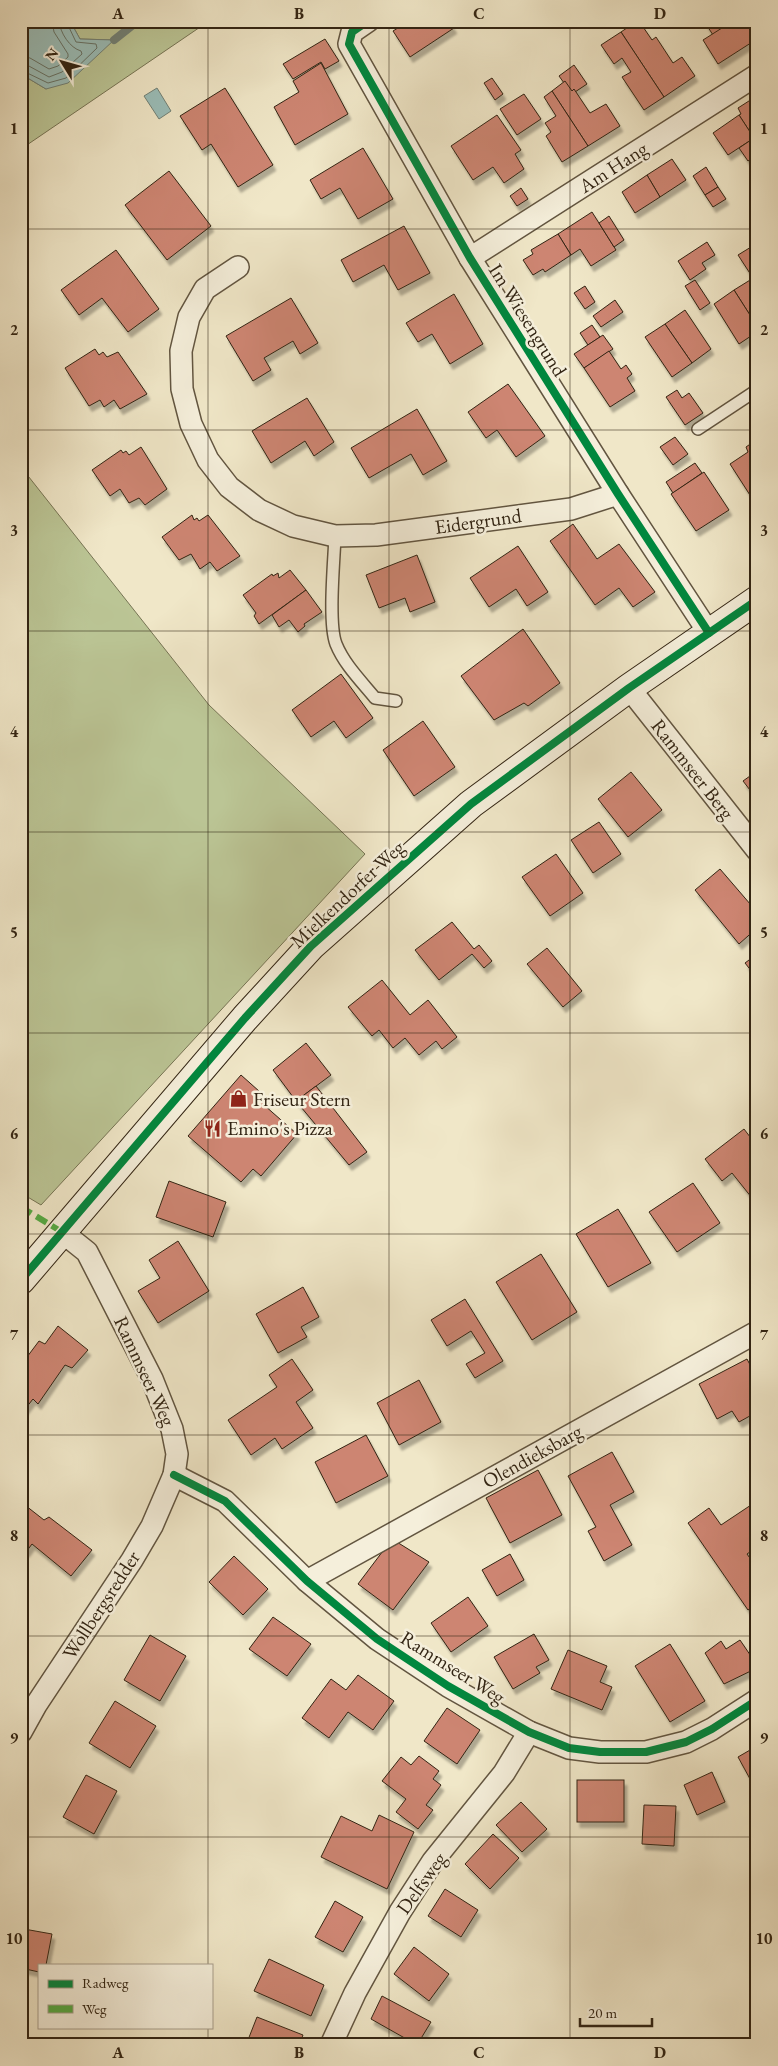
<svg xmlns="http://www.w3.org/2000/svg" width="778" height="2066" viewBox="0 0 778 2066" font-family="'EB Garamond',serif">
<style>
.green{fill:#bbc595;stroke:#767454}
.water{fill:#9bbfba;stroke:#718177}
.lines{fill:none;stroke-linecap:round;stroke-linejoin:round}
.shore{stroke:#667266;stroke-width:1}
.stream{stroke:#718177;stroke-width:8}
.building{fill:#cd8572;stroke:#322413;filter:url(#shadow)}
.lane-casing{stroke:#625540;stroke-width:14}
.street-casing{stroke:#625540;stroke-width:24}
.secondary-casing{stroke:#322413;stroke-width:30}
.lane{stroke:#f5efdb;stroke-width:11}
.street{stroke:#f5efdb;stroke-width:21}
.secondary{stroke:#f5efdb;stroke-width:28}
.quiet{stroke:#54aa42;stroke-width:6;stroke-dasharray:12 6;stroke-linecap:butt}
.cycleway-casing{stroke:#f5efdb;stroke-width:11}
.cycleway{stroke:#00873e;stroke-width:8}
.grid{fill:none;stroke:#322413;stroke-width:1;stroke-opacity:0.55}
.labels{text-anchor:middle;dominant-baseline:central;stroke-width:5;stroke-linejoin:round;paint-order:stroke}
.street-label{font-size:20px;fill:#322413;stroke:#f5efdb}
.poi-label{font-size:20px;fill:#322413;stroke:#f5efdb;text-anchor:start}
.neatline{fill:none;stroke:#322413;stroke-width:2}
.grid-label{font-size:16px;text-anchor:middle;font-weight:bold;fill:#322413}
</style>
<defs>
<filter id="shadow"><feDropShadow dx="3" dy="5.5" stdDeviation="1" flood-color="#0004"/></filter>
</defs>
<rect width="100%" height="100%" fill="#f0e7c8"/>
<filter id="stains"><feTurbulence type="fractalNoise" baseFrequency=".004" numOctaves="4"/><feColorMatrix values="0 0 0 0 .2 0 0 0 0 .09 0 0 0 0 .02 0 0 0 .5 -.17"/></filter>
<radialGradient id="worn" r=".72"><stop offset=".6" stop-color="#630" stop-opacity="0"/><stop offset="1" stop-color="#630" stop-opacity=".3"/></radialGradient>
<g class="green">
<polygon points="70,21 209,21 21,149 21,74 46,89 114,40 80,39"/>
<polygon points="21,467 209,705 365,854 41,1205 21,1193"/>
</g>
<g class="water">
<polygon points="21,21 70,21 80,39 114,40 68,83 46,89 21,74"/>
<polygon points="157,88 171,111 159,119 144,96"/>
</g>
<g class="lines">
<g class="shore">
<polyline points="21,56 30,58 49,69 58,66 68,57 68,54 54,32 52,21"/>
<path d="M21,64L27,65L49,77L62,72L82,54L81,51C70,48 60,33 59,21"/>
<polyline points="21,70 48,83 66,78 97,48 96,44 76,42 66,21"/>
</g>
<polyline class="stream" points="114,40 138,21"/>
</g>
<g class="building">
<polygon points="409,21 449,21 454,28 410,57 393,31"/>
<polygon points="637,21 639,21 652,40 656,37 673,63 682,57 695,76 664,97 621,32"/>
<polygon points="704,21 733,21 713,35"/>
<polygon points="733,21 750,21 757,32 757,39 718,64 703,40"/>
<polygon points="621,32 664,97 644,110 622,77 631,72 622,58 614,64 601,45"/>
<polygon points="325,39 339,61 325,69 321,62 293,79 283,64"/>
<polygon points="321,63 348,114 295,145 274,107 299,92 293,81"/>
<polygon points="574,65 587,84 572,94 559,76"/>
<polygon points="492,78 503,94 495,100 484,83"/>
<polygon points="565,81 572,91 574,89 590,113 606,104 620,126 588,146 552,91"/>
<polygon points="225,88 273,165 238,187 211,144 202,150 180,116"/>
<polygon points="552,91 588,146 562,162 546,136 551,132 545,123 556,116 544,97"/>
<polygon points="524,94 541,119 517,135 500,109"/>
<polygon points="752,99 755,105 757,104 757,136 754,138 739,115 741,114 738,108"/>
<polygon points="497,115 521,150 515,154 524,169 504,183 493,167 473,180 451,146"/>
<polygon points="739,115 754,138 728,155 713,133"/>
<polygon points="754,138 757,142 757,155 748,161 739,148"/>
<polygon points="363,148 393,199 358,219 340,188 321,199 310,180"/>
<polygon points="672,159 686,180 660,197 647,175"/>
<polygon points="706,167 718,187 705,195 693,176"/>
<polygon points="169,171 211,226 167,260 125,205"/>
<polygon points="647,175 660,197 635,213 622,192"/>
<polygon points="718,187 726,199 713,207 705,195"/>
<polygon points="521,188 528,199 517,206 510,196"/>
<polygon points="592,212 616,250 591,266 580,249 571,255 558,234"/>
<polygon points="609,216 624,240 614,247 599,223"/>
<polygon points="404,226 430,273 398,290 384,265 353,282 341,260"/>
<polygon points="558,234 571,255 545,272 543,269 533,275 523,260 533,254 531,250"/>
<polygon points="707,242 715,255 702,263 706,269 690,280 678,261"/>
<polygon points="751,247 757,256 756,278 755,277 753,278 738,255"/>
<polygon points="116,250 159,309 128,332 102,298 79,315 61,290"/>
<polygon points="755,277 757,280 757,326 734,290"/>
<polygon points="695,280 710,303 700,310 685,286"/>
<polygon points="585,286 595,302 585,309 574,293"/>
<polygon points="734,290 757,326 757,332 739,344 714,304"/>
<polygon points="454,294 483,344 450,364 432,334 418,342 406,323"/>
<polygon points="291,298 318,343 300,354 293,341 264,358 271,370 253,381 226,336"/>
<polygon points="615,300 623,312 601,327 593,316"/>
<polygon points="685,310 711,349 692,363 665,324"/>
<polygon points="665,324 692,363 672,377 645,337"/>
<polygon points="592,325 600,337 588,345 580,333"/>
<polygon points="603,335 613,349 584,368 574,354"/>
<polygon points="95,349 99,355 103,352 107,357 118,352 147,394 120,409 114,400 104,407 100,400 89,406 65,368"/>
<polygon points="609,351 621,369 626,365 632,374 627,378 635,391 610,407 584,368"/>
<polygon points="508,384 545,436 516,457 497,430 486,438 468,412"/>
<polygon points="677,390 682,398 689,393 703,413 685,425 666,397"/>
<polygon points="307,398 334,442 314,456 305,441 271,463 252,431"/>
<polygon points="417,409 447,461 423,475 411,454 369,478 351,448"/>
<polygon points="675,437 688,454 673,465 660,447"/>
<polygon points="756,440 757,442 757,506 730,464 748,452 746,447"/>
<polygon points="141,447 167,489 145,505 139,498 129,503 120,489 110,496 92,470 121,450 123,453 126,451 129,455"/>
<polygon points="695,463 702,473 673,493 666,482"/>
<polygon points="704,472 729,510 696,531 671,494"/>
<polygon points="192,515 194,520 197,518 199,521 208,515 240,556 217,571 210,562 200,569 191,554 179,560 162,537"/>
<polygon points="573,524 597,559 619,544 655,592 633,607 619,588 595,605 550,541"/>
<polygon points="518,546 548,592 527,606 516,589 489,607 470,578"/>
<polygon points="417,555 435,602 410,612 405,598 379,608 366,575"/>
<polygon points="290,570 306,590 259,624 254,616 256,613 243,595 272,574 273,576 278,573 279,578"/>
<polygon points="306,590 322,612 304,624 305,626 298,632 289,620 279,627 272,615"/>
<polygon points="523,629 560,683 528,706 524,703 494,720 461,676"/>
<polygon points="341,674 373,718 346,738 334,721 311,737 292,710"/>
<polygon points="423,721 455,767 414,796 383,750"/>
<polygon points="757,771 757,799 743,781"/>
<polygon points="631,772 662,810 628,837 598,799"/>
<polygon points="599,822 621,854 593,873 571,840"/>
<polygon points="556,854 583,893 550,916 522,877"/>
<polygon points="720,869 757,912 757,928 739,944 695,890"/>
<polygon points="452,922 474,949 479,945 492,961 484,968 472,954 439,980 415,950"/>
<polygon points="547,948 582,991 563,1007 527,964"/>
<polygon points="757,954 757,978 745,963"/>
<polygon points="382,980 410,1015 428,1000 457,1037 442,1049 436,1041 419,1055 405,1038 393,1048 379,1030 372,1036 348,1007"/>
<polygon points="306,1043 331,1075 296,1101 273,1070"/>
<polygon points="241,1075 269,1100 264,1105 297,1134 261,1176 253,1169 241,1182 188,1136"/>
<polygon points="316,1086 367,1152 349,1165 296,1101"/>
<polygon points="744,1129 757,1146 757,1195 752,1198 732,1173 722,1181 705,1159"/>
<polygon points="169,1181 226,1202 213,1237 156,1217"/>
<polygon points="693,1183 720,1223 677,1252 649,1212"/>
<polygon points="618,1209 651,1263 608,1287 576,1234"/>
<polygon points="178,1241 209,1291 158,1323 138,1291 160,1278 149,1260"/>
<polygon points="541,1254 577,1312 532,1340 496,1282"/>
<polygon points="303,1287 319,1317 301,1327 307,1337 278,1353 256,1314"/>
<polygon points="465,1299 503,1361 475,1378 466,1364 485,1353 471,1331 447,1346 431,1320"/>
<polygon points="58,1326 88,1350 72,1368 65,1365 38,1404 33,1399 21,1414 21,1365 39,1341 45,1344"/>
<polygon points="292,1359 313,1390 296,1402 313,1428 282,1449 275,1438 251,1455 228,1420 277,1387 269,1375"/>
<polygon points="747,1359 757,1378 757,1412 739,1422 732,1411 717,1419 699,1384"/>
<polygon points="419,1380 441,1422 399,1445 377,1403"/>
<polygon points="366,1435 388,1476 336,1503 315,1462"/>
<polygon points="612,1452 634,1492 610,1505 632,1545 604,1561 588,1531 596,1527 568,1476"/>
<polygon points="538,1470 562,1515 510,1543 486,1498"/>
<polygon points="757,1501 757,1547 747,1554 757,1568 757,1604 748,1610 688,1523 709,1508 721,1525"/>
<polygon points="21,1502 44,1520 49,1517 92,1550 71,1576 32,1544 26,1552 21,1548"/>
<polygon points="392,1539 429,1562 393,1610 358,1584"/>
<polygon points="510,1554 524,1580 497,1596 482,1570"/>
<polygon points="234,1556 268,1589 243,1615 209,1582"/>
<polygon points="468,1597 488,1626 451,1652 431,1623"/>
<polygon points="273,1617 311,1644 287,1676 249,1649"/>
<polygon points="534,1634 549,1660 536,1667 540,1673 513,1689 494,1657"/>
<polygon points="150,1635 186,1656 160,1701 124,1680"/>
<polygon points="740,1640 757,1665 757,1668 724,1684 705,1653 721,1641 726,1649"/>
<polygon points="670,1644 705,1701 670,1722 635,1666"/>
<polygon points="568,1650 607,1666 600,1682 612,1687 602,1710 551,1689"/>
<polygon points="358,1675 394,1701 373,1730 348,1712 329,1738 302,1718 331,1679 346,1690"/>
<polygon points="115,1701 156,1726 130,1768 89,1743"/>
<polygon points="447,1708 480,1730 457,1764 424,1741"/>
<polygon points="757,1746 757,1787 755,1788 738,1757"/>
<polygon points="419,1756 439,1771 433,1779 441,1785 426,1805 433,1810 418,1829 396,1812 406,1799 382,1781 401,1757 411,1765"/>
<polygon points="712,1772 725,1802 697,1815 684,1785"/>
<polygon points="86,1775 117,1791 94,1834 63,1817"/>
<rect x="577" y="1780" width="47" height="42"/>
<polygon points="521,1802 547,1829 522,1852 496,1825"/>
<polygon points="644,1805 676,1806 674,1846 642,1844"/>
<polygon points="379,1815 414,1832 387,1889 321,1857 341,1816 372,1831"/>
<polygon points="493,1834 519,1858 490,1889 465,1864"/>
<polygon points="445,1889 478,1910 461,1937 428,1916"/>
<polygon points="335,1901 363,1917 343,1952 315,1937"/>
<polygon points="24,1929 52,1934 46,1965 39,1965 39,1972 21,1968 21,1943"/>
<polygon points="414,1947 449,1974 429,2001 394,1974"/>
<polygon points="269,1959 324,1985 311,2016 254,1991"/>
<polygon points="382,1996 431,2022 417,2045 371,2019"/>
<polygon points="257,2017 303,2035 299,2045 246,2045"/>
</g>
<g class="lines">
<defs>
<g id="lane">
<polyline points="698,429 757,390"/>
<path d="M335,536C334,562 328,623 336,644C344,664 361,681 375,698L396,701"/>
</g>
<g id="street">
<polyline points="368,21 352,32 349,44 470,258 618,494 709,633"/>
<polyline points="470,258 757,75"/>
<polyline points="238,267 205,289 189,317 181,351 182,389 191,424 208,460 229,487 259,510 293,526 335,536 376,535 571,509 618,494"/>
<polyline points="629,688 757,850"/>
<polyline points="174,1475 225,1501 307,1581 377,1639 448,1686 529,1732 569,1748 600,1752 646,1752 686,1742 712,1729 757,1700"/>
<polyline points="307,1581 757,1332"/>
<polyline points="21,1732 36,1705 132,1560 152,1526 174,1475 177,1454 172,1429 152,1379 87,1252 62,1232"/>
<polyline points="331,2045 355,1993 400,1912 433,1861 504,1773 529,1732"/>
</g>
<polyline id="secondary" points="21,1280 245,1018 311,946 471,804 629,688 757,600"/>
</defs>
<use href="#lane" class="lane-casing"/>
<use href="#street" class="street-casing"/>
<use href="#secondary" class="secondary-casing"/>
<use href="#lane" class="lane"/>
<use href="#street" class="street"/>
<use href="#secondary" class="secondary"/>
<polyline class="quiet" points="21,1207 62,1232"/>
<defs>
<g id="cycleway">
<polyline points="368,21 352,32 349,44 470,258 618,494 709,633"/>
<polyline points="21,1280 245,1018 311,946 471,804 629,688 757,600"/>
<polyline points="174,1475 225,1501 307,1581 377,1639 448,1686 529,1732 569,1748 600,1752 646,1752 686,1742 712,1729 757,1700"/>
</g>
</defs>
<use href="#cycleway" class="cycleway-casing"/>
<use href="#cycleway" class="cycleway"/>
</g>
<path class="grid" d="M208,21V1965M389,21V2045M570,21V2045M21,229H757M21,430H757M21,631H757M21,832H757M21,1033H757M21,1234H757M21,1435H757M21,1636H757M21,1837H757M208,2027V2045"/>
<defs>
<symbol id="shop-bare" viewBox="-9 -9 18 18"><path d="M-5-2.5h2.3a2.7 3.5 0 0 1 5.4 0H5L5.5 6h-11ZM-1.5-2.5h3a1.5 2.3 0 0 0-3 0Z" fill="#8f2418" stroke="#f5efdb" stroke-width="2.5" paint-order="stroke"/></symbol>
<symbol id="restaurant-bare" viewBox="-9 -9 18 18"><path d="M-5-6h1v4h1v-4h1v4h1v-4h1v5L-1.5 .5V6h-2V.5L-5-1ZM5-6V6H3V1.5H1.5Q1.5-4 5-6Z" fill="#8f2418" stroke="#f5efdb" stroke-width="2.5" paint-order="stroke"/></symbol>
</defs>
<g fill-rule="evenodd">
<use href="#shop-bare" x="226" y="1086" width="25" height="25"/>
<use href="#restaurant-bare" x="200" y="1116" width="25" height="25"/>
</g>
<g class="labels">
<g class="street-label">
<text transform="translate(613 167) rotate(-33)">Am Hang</text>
<text transform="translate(528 320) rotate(58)">Im Wiesengrund</text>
<text transform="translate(478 521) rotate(-8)">Eidergrund</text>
<text transform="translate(693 769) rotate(52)">Rammseer Berg</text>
<text transform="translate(347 894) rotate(-43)">Mielkendorfer Weg</text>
<text transform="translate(145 1371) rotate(65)">Rammseer Weg</text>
<text transform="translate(532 1456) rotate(-29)">Olendieksbarg</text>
<text transform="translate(101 1605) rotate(-57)">Wollbergsredder</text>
<text transform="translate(453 1667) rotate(32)">Rammseer Weg</text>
<text transform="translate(421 1883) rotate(-55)">Delfsweg</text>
</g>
<g class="poi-label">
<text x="253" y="1099">Friseur Stern</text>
<text x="227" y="1128">Emino's Pizza</text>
</g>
</g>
<rect width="778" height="2066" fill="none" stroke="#f0e7c8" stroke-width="55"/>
<rect x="38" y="1964" width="175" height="65" fill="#f5efdb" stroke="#a79e8b"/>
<rect x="48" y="1980" width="25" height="8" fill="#00873e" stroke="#a79e8b"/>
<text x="82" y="1988" font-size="15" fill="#322413">Radweg</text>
<rect x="48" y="2005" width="25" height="8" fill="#54aa42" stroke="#a79e8b"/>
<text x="82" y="2014" font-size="15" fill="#322413">Weg</text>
<g transform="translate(62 62) rotate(307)" stroke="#f5efdb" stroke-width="4" paint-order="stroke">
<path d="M0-4L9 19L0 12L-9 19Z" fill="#322413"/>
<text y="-8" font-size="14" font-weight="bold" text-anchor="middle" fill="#322413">N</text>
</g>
<path d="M580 2018v8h72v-8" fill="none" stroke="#322413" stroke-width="2.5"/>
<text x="588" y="2018" font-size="15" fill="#322413" stroke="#f5efdb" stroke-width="4" paint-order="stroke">20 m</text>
<rect x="28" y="28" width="722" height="2010" class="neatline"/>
<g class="grid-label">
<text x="118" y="19">A</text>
<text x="299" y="19">B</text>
<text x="479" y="19">C</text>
<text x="660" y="19">D</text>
<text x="14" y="134">1</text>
<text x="764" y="134">1</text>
<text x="14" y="335">2</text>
<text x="764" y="335">2</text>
<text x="14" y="536">3</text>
<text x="764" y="536">3</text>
<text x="14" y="737">4</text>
<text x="764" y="737">4</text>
<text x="14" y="938">5</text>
<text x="764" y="938">5</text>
<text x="14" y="1139">6</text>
<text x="764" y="1139">6</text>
<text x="14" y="1340">7</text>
<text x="764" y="1340">7</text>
<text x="14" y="1541">8</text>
<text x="764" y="1541">8</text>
<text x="14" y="1743">9</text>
<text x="764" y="1743">9</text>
<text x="14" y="1944">10</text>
<text x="764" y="1944">10</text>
<text x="118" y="2058">A</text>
<text x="299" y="2058">B</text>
<text x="479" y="2058">C</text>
<text x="660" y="2058">D</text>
</g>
<rect width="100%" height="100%" filter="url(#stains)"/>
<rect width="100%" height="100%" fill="url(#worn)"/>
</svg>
